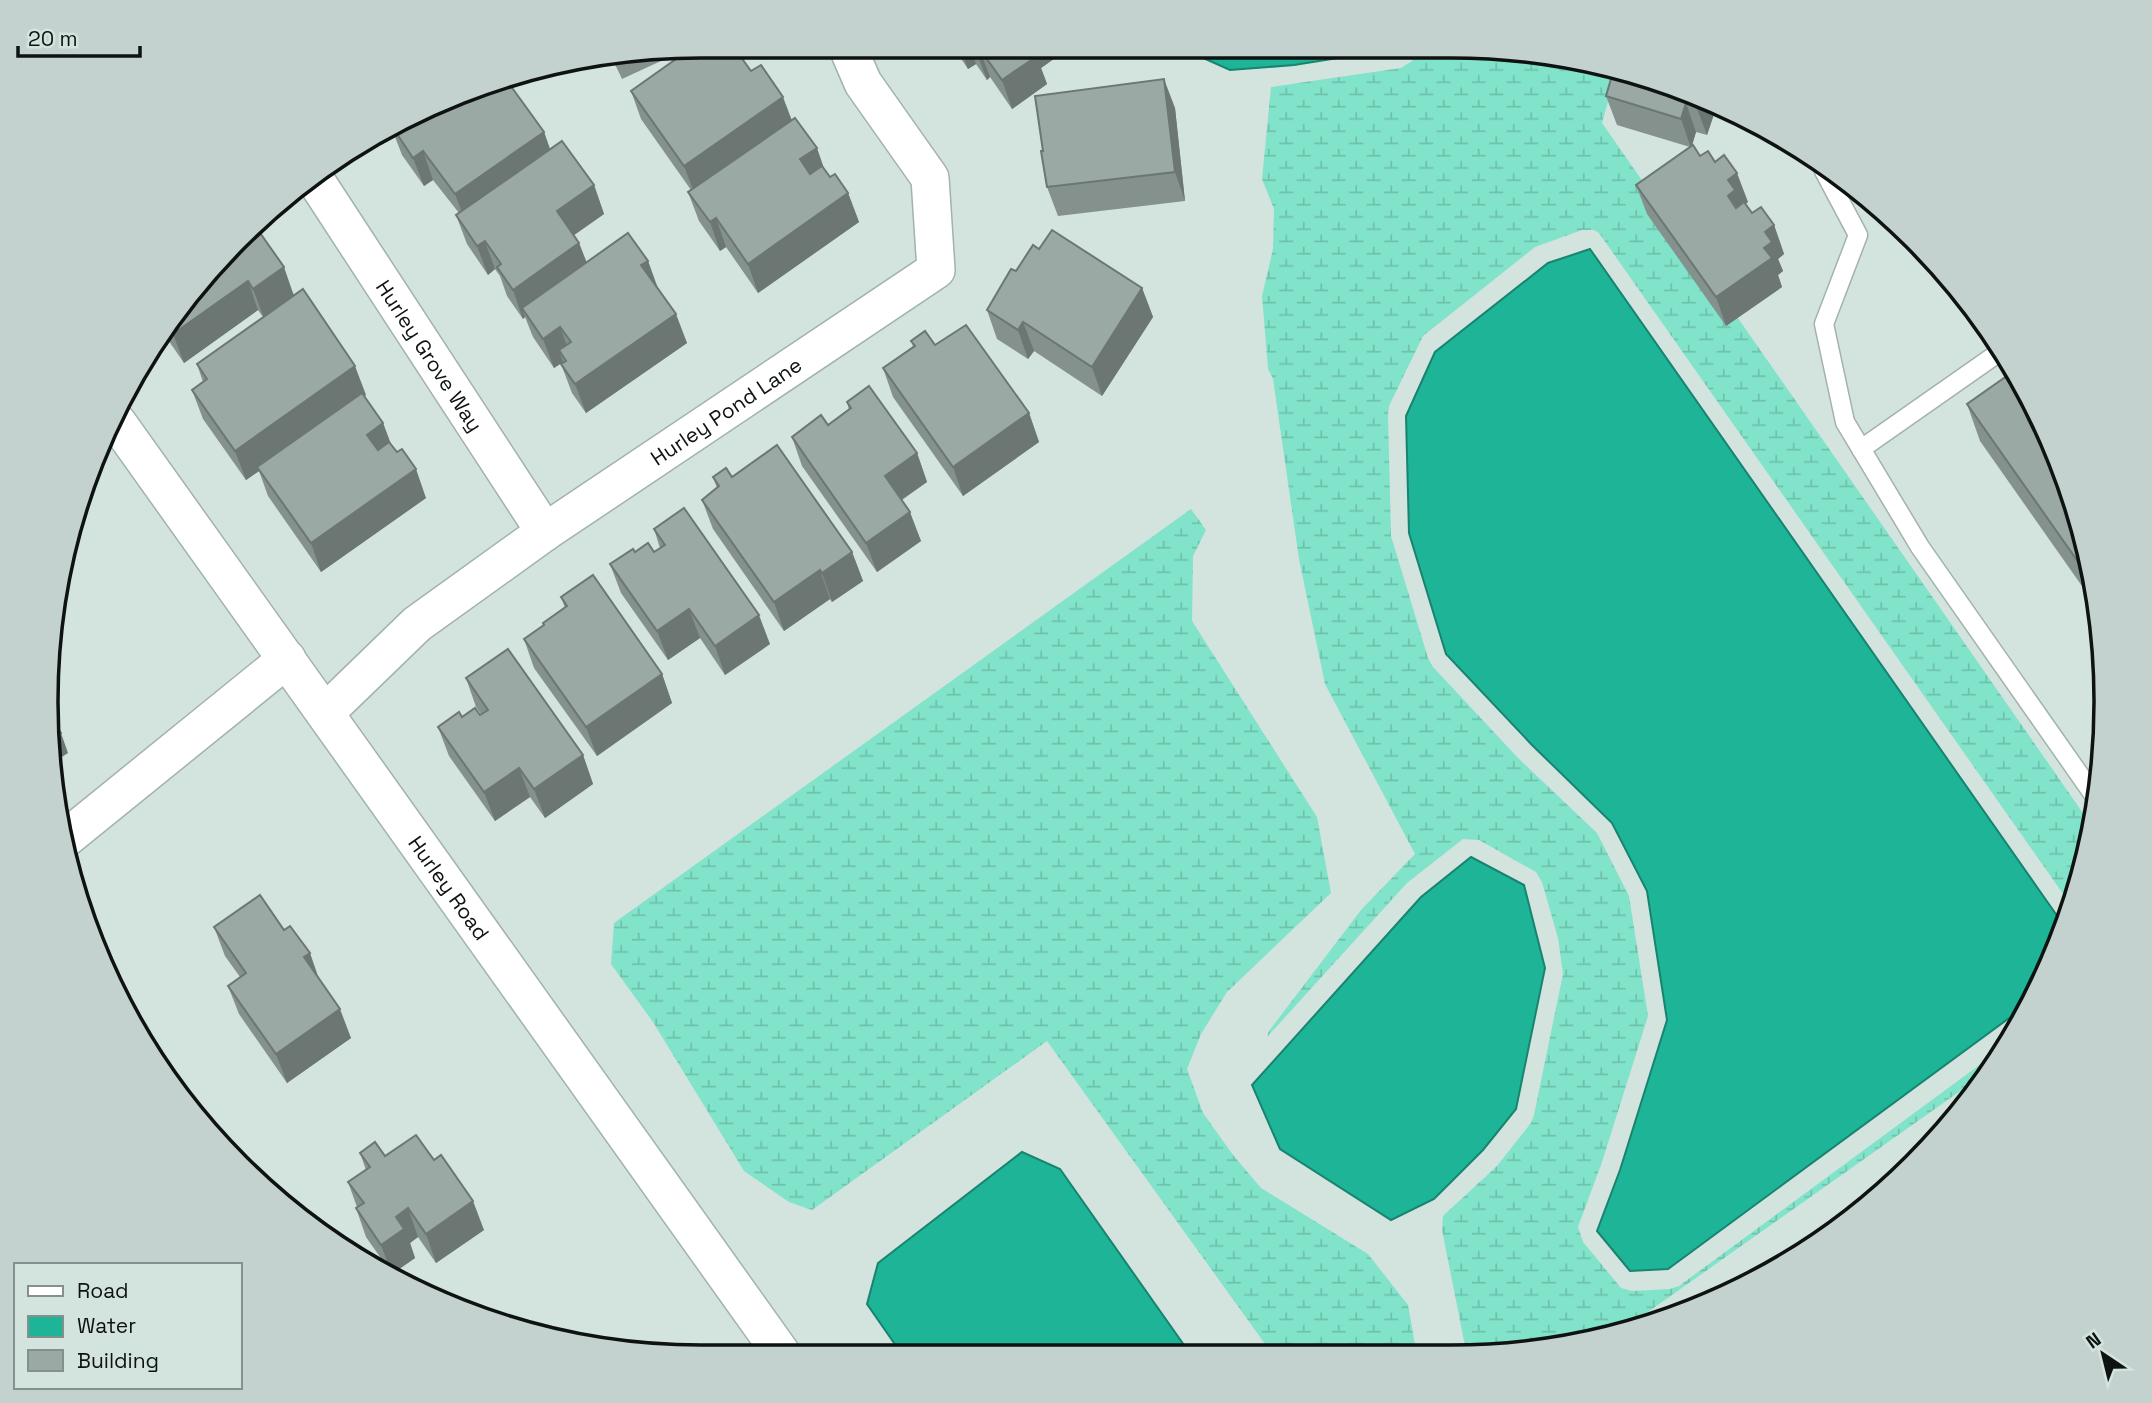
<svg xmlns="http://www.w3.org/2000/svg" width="2152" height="1403" viewBox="0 0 2152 1403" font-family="'Space Grotesk',sans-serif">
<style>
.wetland{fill:url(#wetland-marsh)}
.water{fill:#1db497;stroke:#18846f;stroke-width:2}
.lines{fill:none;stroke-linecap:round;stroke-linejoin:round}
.service-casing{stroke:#a2b2ad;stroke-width:21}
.minor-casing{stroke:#a2b2ad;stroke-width:40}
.service{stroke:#fff;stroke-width:18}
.minor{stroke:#fff;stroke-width:37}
.wall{fill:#84918d}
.shaded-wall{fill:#6c7673}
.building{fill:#9aa9a4;stroke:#6c7673;stroke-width:2}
.labels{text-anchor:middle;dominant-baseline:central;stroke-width:7;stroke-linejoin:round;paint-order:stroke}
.street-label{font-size:21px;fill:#0e1312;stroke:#d3e3de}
.rim{fill:none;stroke:#0e1312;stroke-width:3.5}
</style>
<defs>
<pattern id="wetland-marsh" width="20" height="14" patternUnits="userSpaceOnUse" patternTransform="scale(1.75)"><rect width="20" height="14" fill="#81e3ca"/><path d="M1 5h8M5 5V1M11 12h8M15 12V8" fill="none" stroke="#6ec2ac"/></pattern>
</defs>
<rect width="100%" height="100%" fill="#d3e3de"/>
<g class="wetland">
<polygon points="1419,50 1537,51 1616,73 1602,123 2092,826 2073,908 1599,233 1594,230 1582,230 1535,247 1423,336 1389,406 1388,415 1391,536 1428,658 1433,667 1519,759 1597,833 1629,896 1648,1016 1602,1162 1578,1227 1583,1242 1621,1288 1632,1291 1670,1289 1679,1286 2008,1044 1990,1070 1614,1336 1493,1356 1467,1356 1442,1230 1443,1216 1497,1166 1531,1123 1534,1115 1563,974 1558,938 1542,882 1536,872 1479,840 1463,839 1407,883 1267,1037 1269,1031 1361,910 1415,854 1325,684 1299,559 1273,379 1268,368 1262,296 1273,249 1274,209 1262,179 1271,87 1401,68 1412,61"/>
<polygon points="1191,509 1206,530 1193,556 1192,621 1317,817 1331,893 1227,992 1201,1034 1187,1069 1203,1113 1233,1155 1261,1188 1368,1254 1408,1305 1417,1356 1273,1355 1047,1041 812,1210 789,1202 744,1171 653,1022 611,964 614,923"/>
</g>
<g class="water">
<polygon points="1183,49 1388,50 1294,65 1230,70"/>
<polygon points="1590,249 2065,927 2031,1002 1668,1269 1630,1271 1597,1231 1620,1170 1667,1020 1647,891 1612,823 1532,745 1446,654 1409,533 1406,416 1435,352 1548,263"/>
<polygon points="1471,857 1524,885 1545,968 1516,1109 1483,1150 1434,1199 1391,1220 1280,1149 1252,1085 1421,897"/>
<polygon points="1022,1152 1060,1169 1191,1355 901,1353 867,1304 878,1263"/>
</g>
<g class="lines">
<defs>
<g id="service">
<polyline points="1824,171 1858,235 1824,324 1845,422 1920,547 2098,801"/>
<polyline points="1861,449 2001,351"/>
</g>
<g id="minor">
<path id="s1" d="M314,178L545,532"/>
<path id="s2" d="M117,422L781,1353"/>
<path id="s3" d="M326,712L417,624L545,532L936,270L930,178L863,83L847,46"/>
<polyline points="65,839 287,659"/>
</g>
</defs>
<use href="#service" class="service-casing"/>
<use href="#minor" class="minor-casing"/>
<use href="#service" class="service"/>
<use href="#minor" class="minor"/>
</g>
<g class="wall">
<polygon points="955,47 1064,48 1065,51 1041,68 1047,84 1012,109 990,77 987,80 976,64 968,69 958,54"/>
<polygon points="689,48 622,79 613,60"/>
<polygon points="751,71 791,120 830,177 848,193 859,222 758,293 726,247 720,251 699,221 688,192 691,190 641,119 631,91"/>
<polygon points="491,80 544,132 550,149 594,185 604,214 574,235 579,243 587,263 648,261 658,288 687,343 586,413 572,393 561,364 563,363 563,362 554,368 533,337 525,317 523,319 507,296 500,276 495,269 488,275 467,244 456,215 459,213 433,180 424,186 402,155 392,129"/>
<polygon points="1606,96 1702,96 1709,100 1714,114 1707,135 1696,132 1692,146 1700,156 1715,162 1748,202 1745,204 1752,213 1774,225 1784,254 1778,259 1783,271 1778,275 1782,287 1726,326 1647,214 1636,185 1690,147 1617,125"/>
<polygon points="1175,108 1185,201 1058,216 1047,187"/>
<polygon points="258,230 294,295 366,395 364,396 383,423 390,443 426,498 321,572 268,496 259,471 246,480 203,419 192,390 203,382 197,364 263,317 258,310 184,363 164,334 181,302"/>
<polygon points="1039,249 1142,288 1153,317 1102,396 1034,351 1028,359 997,339 987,310 1016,271"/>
<polygon points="911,341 935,345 1029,413 1039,442 963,496 893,397 883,368 913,346"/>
<polygon points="847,402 917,453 927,482 902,500 921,541 877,572 802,466 792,437 828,425 849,410"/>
<polygon points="1967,404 2084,531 2096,606 1980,441"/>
<polygon points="713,477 732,477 852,552 863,581 832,602 830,599 784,631 713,529 702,500 717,488"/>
<polygon points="654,529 770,644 725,675 700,638 668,660 621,593 610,564 635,552 654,552 660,548"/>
<polygon points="561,597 662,674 672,703 597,756 534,668 524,639 544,625 565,608"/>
<polygon points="466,678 583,755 593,784 545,818 530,797 495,821 449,756 438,727 462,717 481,714 476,707"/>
<polygon points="214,927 319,979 351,1038 287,1083 239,1014 228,986 240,977 225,956"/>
<polygon points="360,1153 385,1156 484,1230 436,1263 418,1237 410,1243 415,1258 392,1274 366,1237 356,1208 357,1207 348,1182 366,1170"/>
</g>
<g class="shaded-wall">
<polygon points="960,47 970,47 976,64 968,69"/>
<polygon points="979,48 990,77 987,80 976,51"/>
<polygon points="1029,48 1064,48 1065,51 1041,68 1047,84 1012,109 1002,80"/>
<polygon points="1164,79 1175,108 1185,201 1175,172"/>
<polygon points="1697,94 1702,96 1709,100 1714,114 1707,135 1696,106"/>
<polygon points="783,97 794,126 695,195 684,166"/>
<polygon points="1686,103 1696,132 1691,148 1681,119"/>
<polygon points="544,132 554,161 466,223 455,194"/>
<polygon points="817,148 827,177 810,188 800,159"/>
<polygon points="423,151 433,180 424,186 413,158"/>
<polygon points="1737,173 1748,202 1741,207 1746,219 1728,196 1728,180"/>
<polygon points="594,185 604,214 567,240 557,211"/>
<polygon points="848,193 859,222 758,293 748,264"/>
<polygon points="716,218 726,247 720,251 710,222"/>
<polygon points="1774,225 1784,254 1778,259 1783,271 1778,275 1782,287 1726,326 1716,297 1764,248 1765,232"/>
<polygon points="485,241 495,269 488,275 477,246"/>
<polygon points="579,243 590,272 522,308 525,317 523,319 513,290"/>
<polygon points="648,261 658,290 641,265"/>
<polygon points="284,267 294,296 264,318 253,289"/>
<polygon points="248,281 258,310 184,363 173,334"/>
<polygon points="1142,288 1153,317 1102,396 1092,367"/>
<polygon points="676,314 687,343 586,413 575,384"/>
<polygon points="1023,322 1034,351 1028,359 1018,330"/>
<polygon points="560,327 571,356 559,350 563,362 554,368 543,339"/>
<polygon points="355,366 366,395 260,470 257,467 259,471 246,480 235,451"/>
<polygon points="1029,413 1039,442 963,496 953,467"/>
<polygon points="383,423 394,452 377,464 367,435"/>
<polygon points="917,453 927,482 895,504 885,476"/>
<polygon points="416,469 426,498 321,572 311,543"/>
<polygon points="910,512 921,541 877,572 866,543"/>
<polygon points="852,552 863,581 832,602 822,573"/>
<polygon points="820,570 830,599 784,631 774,602"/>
<polygon points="689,609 700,638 668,660 657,631"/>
<polygon points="759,615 770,644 725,675 715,646"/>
<polygon points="662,674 672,703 597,756 586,727"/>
<polygon points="61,733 68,753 57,760 55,737"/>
<polygon points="583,755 593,784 545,818 534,789"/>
<polygon points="519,768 530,797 495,821 484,792"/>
<polygon points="310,953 320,982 304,957"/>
<polygon points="340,1009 351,1038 287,1083 276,1054"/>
<polygon points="473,1201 484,1230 436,1263 426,1234"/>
<polygon points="408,1208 418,1237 410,1243 415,1258 392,1274 381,1245 396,1217"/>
</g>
<g class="building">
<polygon points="702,46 731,46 734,50 735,49 751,71 761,65 783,97 684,166 631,91 693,47"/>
<polygon points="974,47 1031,48 1037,56 1002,80 979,48 976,51"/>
<polygon points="1613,72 1700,95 1696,106 1686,103 1681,119 1606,96"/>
<polygon points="505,78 544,132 455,194 423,151 413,158 393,128 491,80"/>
<polygon points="1164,79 1175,172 1047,187 1041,151 1043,151 1035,96"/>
<polygon points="795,118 817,148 800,159 810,174 822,166 830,177 835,174 848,193 748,264 716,218 710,222 688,192"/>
<polygon points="562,141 594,185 557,211 579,243 513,290 497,267 501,264 485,241 477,246 456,215"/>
<polygon points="1693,145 1700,156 1708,151 1715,162 1724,155 1737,173 1728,180 1735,190 1728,196 1736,208 1744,202 1752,213 1761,207 1774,225 1765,232 1772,242 1764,248 1772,258 1716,297 1636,185"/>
<polygon points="258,230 284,267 253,289 248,281 173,334 168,327 181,302"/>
<polygon points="1052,230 1142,288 1092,367 1023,322 1018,330 987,310 1011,269 1016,271 1033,245 1039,249"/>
<polygon points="628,233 648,261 641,265 676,314 575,384 561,364 566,361 559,350 571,342 560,327 543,339 522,308"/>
<polygon points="303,289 355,366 235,451 192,390 207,379 197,364"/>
<polygon points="966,325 1029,413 953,467 883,368 915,346 911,341 925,331 935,345"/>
<polygon points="2014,371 2039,411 2084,531 2093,583 1967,404"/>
<polygon points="869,386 917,453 885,476 910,512 866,543 792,437 821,415 828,425 851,408 847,402"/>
<polygon points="362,393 383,423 367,435 378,450 389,442 397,452 402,449 416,469 311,543 257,467"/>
<polygon points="777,445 852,552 822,573 820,570 774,602 702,500 719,486 713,477 726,468 732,477"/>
<polygon points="684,508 759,615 715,646 689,609 657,631 610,564 633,549 635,552 648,543 654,552 665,545 654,529"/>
<polygon points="593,575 662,674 586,727 524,639 544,625 543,623 567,606 561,597"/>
<polygon points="508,649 583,755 534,789 519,768 484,792 438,727 459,712 462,717 475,708 480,715 488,710 466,678"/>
<polygon points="53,722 61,733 55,737"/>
<polygon points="260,895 284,930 290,926 310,953 304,957 340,1009 276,1054 228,986 246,973 214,927"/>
<polygon points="416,1135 434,1160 441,1155 473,1201 426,1234 408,1208 396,1217 404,1229 381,1245 356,1208 364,1203 348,1182 370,1167 360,1153 375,1142 385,1156"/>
</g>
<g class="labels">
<g class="street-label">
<text stroke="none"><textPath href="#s1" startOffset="212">Hurley Grove Way</textPath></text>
<text stroke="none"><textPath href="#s3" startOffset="502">Hurley Pond Lane</textPath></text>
<text stroke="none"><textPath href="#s2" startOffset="572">Hurley Road</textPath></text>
</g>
</g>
<path d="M0 0H2152V1403H0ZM701 58H1451A643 643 0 0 1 2094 701V702A643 643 0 0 1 1451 1345H701A643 643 0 0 1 58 702V701A643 643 0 0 1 701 58Z" fill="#c3d2ce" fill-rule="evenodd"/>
<path class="rim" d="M701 58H1451A643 643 0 0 1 2094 701V702A643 643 0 0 1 1451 1345H701A643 643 0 0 1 58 702V701A643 643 0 0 1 701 58Z"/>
<rect x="14" y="1263" width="228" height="126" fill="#d3e3de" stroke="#84908c" stroke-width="2"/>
<rect x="28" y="1286" width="35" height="10" fill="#ffffff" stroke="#84908c" stroke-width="2"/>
<text x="77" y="1298" font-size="21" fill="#0e1312">Road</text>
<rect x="28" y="1316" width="35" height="21" fill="#1db497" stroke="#84908c" stroke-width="2"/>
<text x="77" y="1333" font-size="21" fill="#0e1312">Water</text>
<rect x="28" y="1350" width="35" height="21" fill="#9aa9a4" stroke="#84908c" stroke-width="2"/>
<text x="77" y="1368" font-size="21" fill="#0e1312">Building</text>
<g transform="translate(2103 1354) rotate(325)" stroke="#d3e3de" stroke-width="5" paint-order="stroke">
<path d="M0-5L12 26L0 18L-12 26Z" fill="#0e1312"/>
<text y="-10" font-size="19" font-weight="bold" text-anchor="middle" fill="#0e1312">N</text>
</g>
<path d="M18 46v10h122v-10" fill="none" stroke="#0e1312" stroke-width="3.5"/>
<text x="28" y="46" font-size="21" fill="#0e1312" stroke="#d3e3de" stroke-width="5" paint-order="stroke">20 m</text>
</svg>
